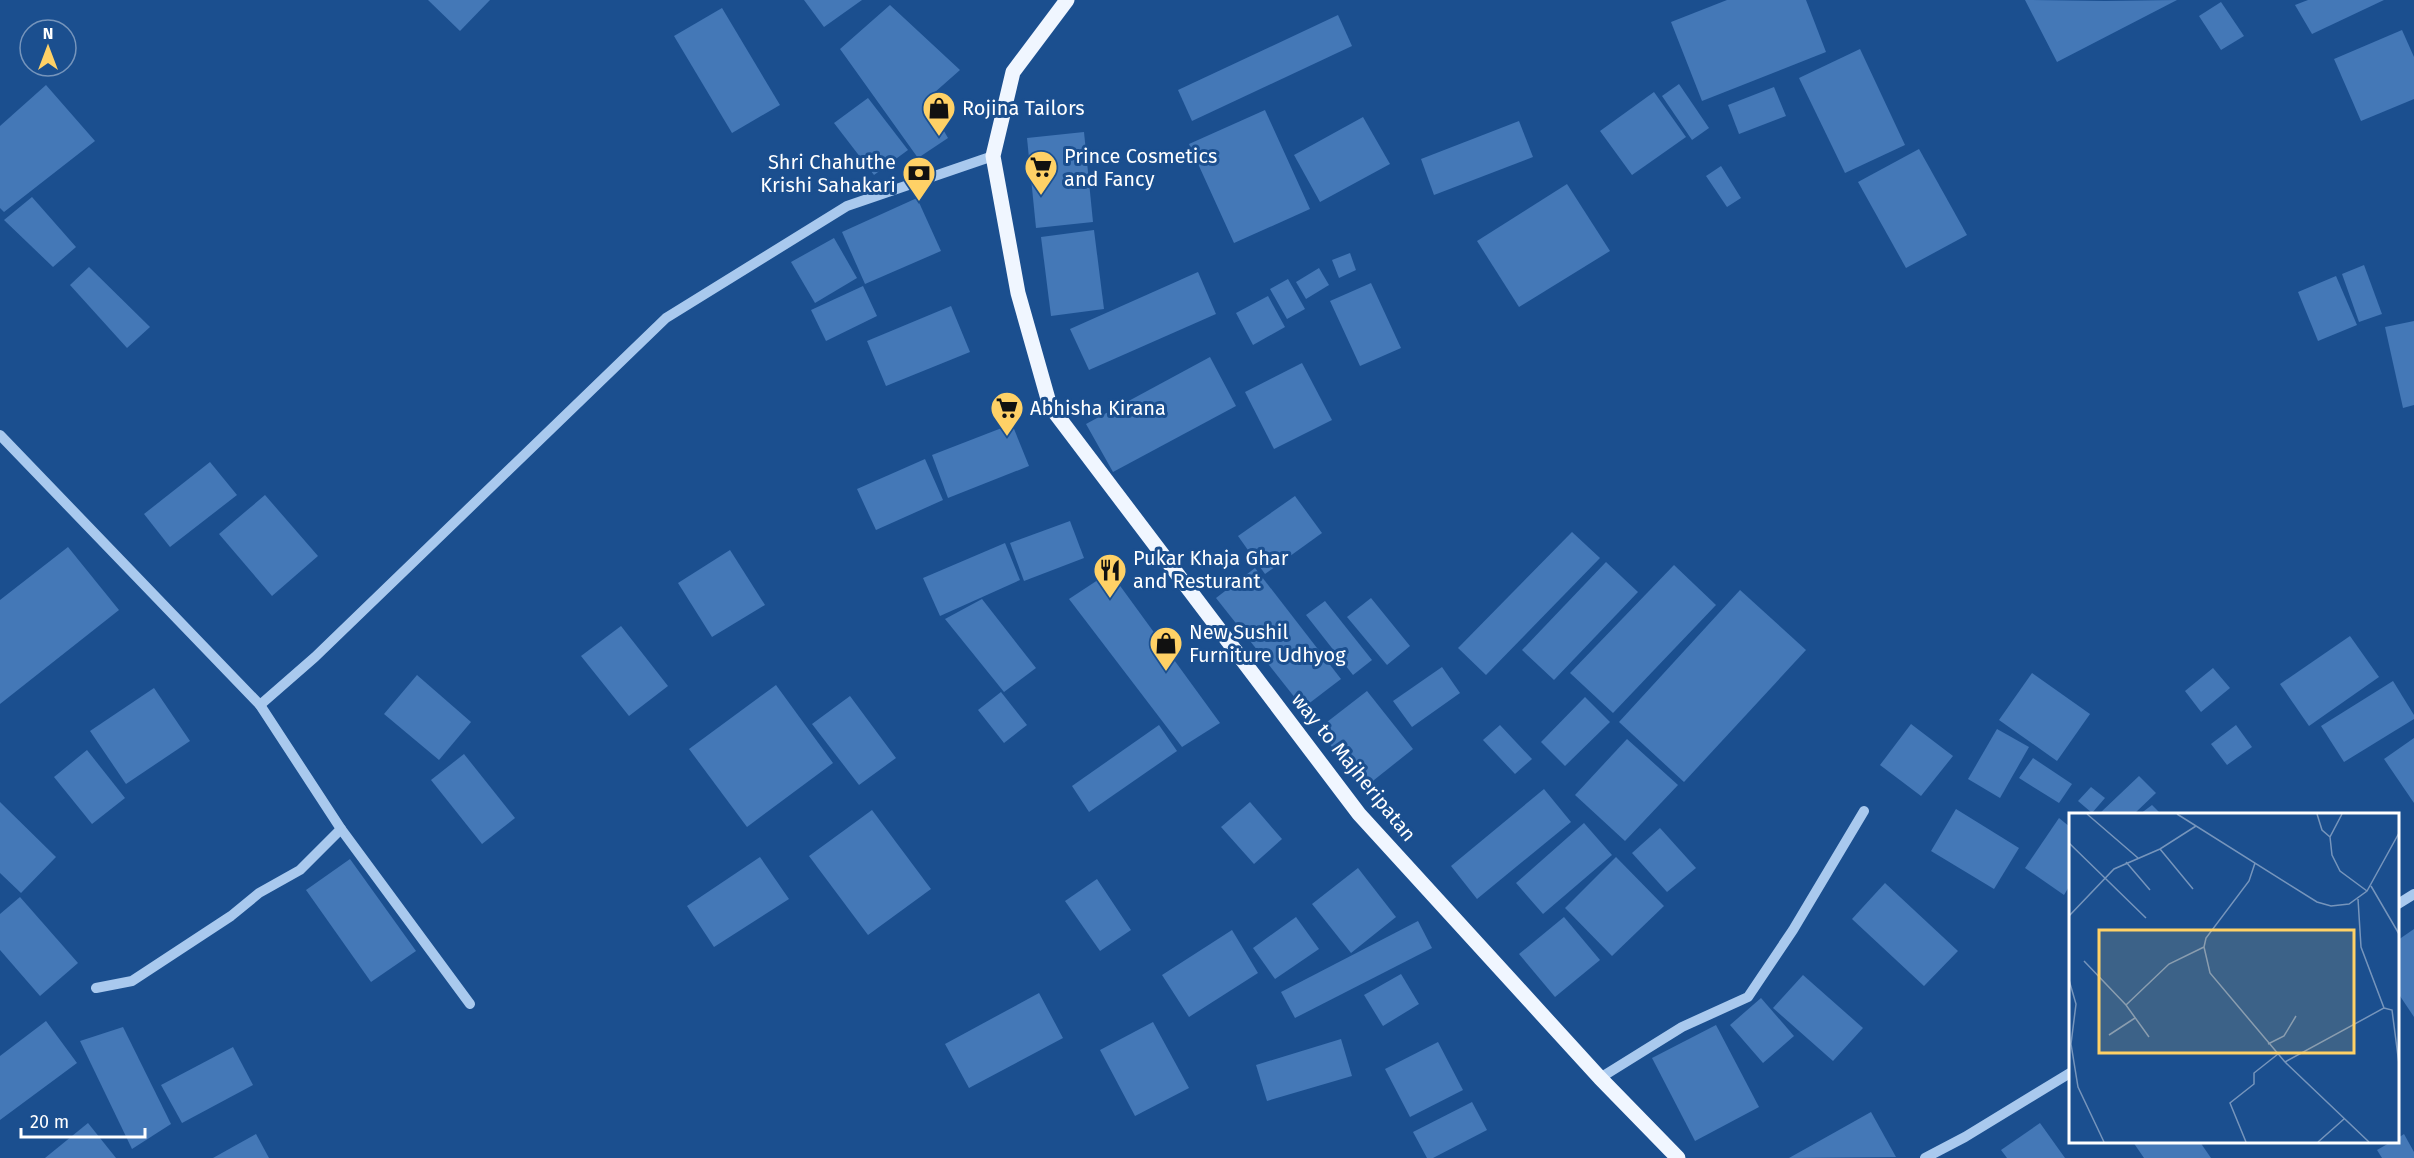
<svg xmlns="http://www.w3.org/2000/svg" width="2414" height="1158" viewBox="0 0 2414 1158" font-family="'Fira Sans',sans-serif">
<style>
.building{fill:#4478b7}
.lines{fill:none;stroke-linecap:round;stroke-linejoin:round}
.minor{stroke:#a9c9ee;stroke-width:10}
.major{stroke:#f0f6ff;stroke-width:15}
.labels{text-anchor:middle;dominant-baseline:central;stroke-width:6;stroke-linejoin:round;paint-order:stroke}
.poi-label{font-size:20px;fill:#fff;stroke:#1b4f8f;text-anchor:start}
.street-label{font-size:20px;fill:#fff;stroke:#1b4f8f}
.inset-road{fill:none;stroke:#7695bc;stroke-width:1.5}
.view{fill:#ffd166;fill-opacity:0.15;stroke:#ffd166;stroke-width:3}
.inset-edge{fill:none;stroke:#fff;stroke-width:3}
</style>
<rect width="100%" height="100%" fill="#1b4f8f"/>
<g class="building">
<polygon points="428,0 490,0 460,31"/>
<polygon points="804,0 862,0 824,27"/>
<polygon points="1727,0 1806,0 1826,52 1702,101 1671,22"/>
<polygon points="2025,0 2105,1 2177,0 2057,62"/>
<polygon points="2308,0 2384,0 2312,34 2295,5"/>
<polygon points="2221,2 2244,36 2221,50 2199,16"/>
<polygon points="890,5 960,70 926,100 948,138 918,158 840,49"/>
<polygon points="722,8 780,105 732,133 674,36"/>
<polygon points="1338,15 1352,46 1192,121 1178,90"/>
<polygon points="2402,30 2414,57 2414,99 2361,121 2334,59"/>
<polygon points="1860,49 1905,145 1845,173 1799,78"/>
<polygon points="1679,84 1709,128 1692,140 1662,96"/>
<polygon points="46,85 95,141 4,212 0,208 0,126"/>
<polygon points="1774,87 1786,116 1739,134 1728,105"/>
<polygon points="1654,92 1686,137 1632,175 1600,131"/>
<polygon points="868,98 908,150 874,175 834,123"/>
<polygon points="1265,110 1310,209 1234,243 1189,144"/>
<polygon points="1363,117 1390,164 1320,202 1294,155"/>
<polygon points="1519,121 1533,157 1434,195 1421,159"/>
<polygon points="1084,132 1093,222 1036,228 1027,138"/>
<polygon points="1919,149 1967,235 1906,268 1858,182"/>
<polygon points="1721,166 1741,198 1727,207 1706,176"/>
<polygon points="1567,184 1610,251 1519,307 1477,241"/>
<polygon points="32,197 76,247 53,267 4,220"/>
<polygon points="917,198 941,251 865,284 842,232"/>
<polygon points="1094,230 1104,309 1051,316 1041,237"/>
<polygon points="834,238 857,278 815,303 791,262"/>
<polygon points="1350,253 1356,270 1339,278 1332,260"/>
<polygon points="2364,265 2382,314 2359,322 2342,274"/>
<polygon points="89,267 150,327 127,348 70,285"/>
<polygon points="1319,268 1329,285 1306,299 1296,282"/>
<polygon points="1198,272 1216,314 1089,370 1070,329"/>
<polygon points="2336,276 2357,325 2318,341 2298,292"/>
<polygon points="1288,279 1305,309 1287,319 1270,289"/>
<polygon points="1371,283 1401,348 1360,366 1330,301"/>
<polygon points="863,286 877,316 826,341 811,310"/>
<polygon points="1268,296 1285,327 1253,345 1236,313"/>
<polygon points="951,306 970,352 886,386 867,341"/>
<polygon points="2414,321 2414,405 2403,408 2385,327"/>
<polygon points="1210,357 1236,406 1113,472 1086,424"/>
<polygon points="1302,363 1332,420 1274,449 1245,392"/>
<polygon points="1012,424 1029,466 948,498 932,455"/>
<polygon points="925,459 943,500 876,530 857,489"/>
<polygon points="210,462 237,495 170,547 144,514"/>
<polygon points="265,495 318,556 272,596 219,534"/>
<polygon points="1295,496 1322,533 1265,574 1238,536"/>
<polygon points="1070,521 1084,558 1024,581 1010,543"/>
<polygon points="1572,532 1600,558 1486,675 1458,648"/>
<polygon points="1005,543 1020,580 940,616 923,578"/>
<polygon points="68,547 119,610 0,704 0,600"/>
<polygon points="730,550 765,605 712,637 678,583"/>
<polygon points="1606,562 1638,592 1554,680 1522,650"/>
<polygon points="1674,565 1716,605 1613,713 1570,673"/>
<polygon points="1255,568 1341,679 1303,708 1216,598"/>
<polygon points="1110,572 1220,723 1182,747 1069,599"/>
<polygon points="1740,590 1806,650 1684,782 1619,722"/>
<polygon points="1371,598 1410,646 1387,665 1347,617"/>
<polygon points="982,599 1036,668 1004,692 945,619"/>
<polygon points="1325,601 1372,660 1353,675 1306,615"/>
<polygon points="621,626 668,686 629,716 581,656"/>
<polygon points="2350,636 2379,677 2309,726 2280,684"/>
<polygon points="1442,667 1460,693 1412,727 1393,701"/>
<polygon points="2213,668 2230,688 2201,712 2185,691"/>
<polygon points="2032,673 2090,714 2057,761 1999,720"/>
<polygon points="417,675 471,722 439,760 384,714"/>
<polygon points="2393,681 2414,715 2414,719 2344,762 2321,726"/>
<polygon points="776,685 833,763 747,827 689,749"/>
<polygon points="154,688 190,741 126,784 90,731"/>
<polygon points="1367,691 1413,749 1364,788 1318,729"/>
<polygon points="1001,692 1027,725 1004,743 978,710"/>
<polygon points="850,696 896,758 859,785 812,724"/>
<polygon points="1585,697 1610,722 1565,766 1541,742"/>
<polygon points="1911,724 1953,756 1921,796 1880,765"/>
<polygon points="1159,725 1177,751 1089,812 1072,786"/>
<polygon points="1500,725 1532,759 1515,774 1483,740"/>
<polygon points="2236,725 2252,747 2227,765 2211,744"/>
<polygon points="1997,729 2029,747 2000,798 1968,779"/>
<polygon points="2414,738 2414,803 2384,759"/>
<polygon points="1627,739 1678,785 1625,841 1575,795"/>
<polygon points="87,750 125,798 92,824 54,777"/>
<polygon points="464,754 515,818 482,844 431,780"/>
<polygon points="2033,758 2072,784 2059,803 2019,778"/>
<polygon points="2139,776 2156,793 2134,814 2099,814"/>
<polygon points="2091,787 2105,798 2092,813 2078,801"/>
<polygon points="1544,789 1571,822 1477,899 1451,866"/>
<polygon points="0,802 56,857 21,893 0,873"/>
<polygon points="1250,802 1282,839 1254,864 1221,827"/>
<polygon points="2152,805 2161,814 2140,814"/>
<polygon points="1956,809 2019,848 1994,889 1931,851"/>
<polygon points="872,810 931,889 868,935 809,856"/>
<polygon points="2059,818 2070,827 2070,885 2064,895 2025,868"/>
<polygon points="1584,823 1612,855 1543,914 1516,883"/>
<polygon points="1660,828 1696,868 1667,892 1632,853"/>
<polygon points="760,857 789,899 714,947 687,906"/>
<polygon points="1616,857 1664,906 1612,956 1565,908"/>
<polygon points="350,859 416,951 371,982 306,890"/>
<polygon points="1358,868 1396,917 1351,953 1312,904"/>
<polygon points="1097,879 1131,930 1100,951 1065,901"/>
<polygon points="1885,883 1958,951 1924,986 1852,919"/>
<polygon points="20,897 78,963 40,996 0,950 0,914"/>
<polygon points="1296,917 1319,949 1275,979 1253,948"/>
<polygon points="1564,917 1600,960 1555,997 1519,954"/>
<polygon points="1418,921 1432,948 1295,1018 1281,992"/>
<polygon points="2414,929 2414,1017 2398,993 2398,940"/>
<polygon points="1232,930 1258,973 1189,1017 1162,975"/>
<polygon points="1401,974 1419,1004 1383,1026 1364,995"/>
<polygon points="1803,975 1863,1028 1833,1061 1773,1008"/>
<polygon points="1039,993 1063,1038 969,1088 945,1044"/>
<polygon points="1761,998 1794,1036 1763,1063 1730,1025"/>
<polygon points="46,1021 77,1063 0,1120 0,1056"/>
<polygon points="1153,1022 1189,1088 1135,1116 1100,1050"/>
<polygon points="1716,1025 1759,1107 1695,1141 1652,1058"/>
<polygon points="123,1027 171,1124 132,1149 80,1041"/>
<polygon points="1341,1039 1352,1076 1267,1101 1256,1065"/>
<polygon points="1438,1042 1463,1090 1410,1117 1385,1069"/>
<polygon points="233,1047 253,1085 182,1123 161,1085"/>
<polygon points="1472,1102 1487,1130 1433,1158 1427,1158 1413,1132"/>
<polygon points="1871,1112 1896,1157 1789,1158"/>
<polygon points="88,1123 116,1158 45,1158"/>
<polygon points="2040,1123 2065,1158 2007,1158 2001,1150"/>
<polygon points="256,1134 269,1158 213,1158"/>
<polygon points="2404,1134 2414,1152 2414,1158 2382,1158 2377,1150 2391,1142 2398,1142 2398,1138"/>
<polygon points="2133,1142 2200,1142 2211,1158 2144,1158"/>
</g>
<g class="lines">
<g class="minor">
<polyline points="0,435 260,705 341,829 470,1004"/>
<polyline points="260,705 315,657 666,318 847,206 993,156"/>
<polyline points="2398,904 2414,894"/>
<polyline points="96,988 132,981 231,916 259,893 300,870 341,829"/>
<polyline points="1600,1078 1682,1027 1748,997 1793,930 1864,811"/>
<polyline points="1925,1158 1965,1137 2070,1073"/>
</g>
<polyline class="major" points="1067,0 1013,72 993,156 1018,293 1050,406 1359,814 1600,1078 1678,1158"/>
</g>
<defs>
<symbol id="shop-pin" viewBox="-11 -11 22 30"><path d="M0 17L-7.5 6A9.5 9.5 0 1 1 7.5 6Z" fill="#ffd166" stroke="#1b4f8f"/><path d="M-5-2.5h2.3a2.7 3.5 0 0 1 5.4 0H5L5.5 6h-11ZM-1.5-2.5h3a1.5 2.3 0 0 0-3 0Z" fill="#111"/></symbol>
<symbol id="supermarket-pin" viewBox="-11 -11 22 30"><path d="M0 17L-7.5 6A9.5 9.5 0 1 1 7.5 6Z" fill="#ffd166" stroke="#1b4f8f"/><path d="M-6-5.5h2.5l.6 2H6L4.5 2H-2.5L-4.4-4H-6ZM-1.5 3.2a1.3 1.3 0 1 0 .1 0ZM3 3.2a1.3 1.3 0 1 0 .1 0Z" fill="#111"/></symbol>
<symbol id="bank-pin" viewBox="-11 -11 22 30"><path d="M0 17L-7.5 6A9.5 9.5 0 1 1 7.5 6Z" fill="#ffd166" stroke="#1b4f8f"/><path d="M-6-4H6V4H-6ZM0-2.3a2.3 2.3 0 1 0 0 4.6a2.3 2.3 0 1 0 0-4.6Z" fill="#111"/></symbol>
<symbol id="restaurant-pin" viewBox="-11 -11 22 30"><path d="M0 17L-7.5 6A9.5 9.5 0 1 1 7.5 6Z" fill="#ffd166" stroke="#1b4f8f"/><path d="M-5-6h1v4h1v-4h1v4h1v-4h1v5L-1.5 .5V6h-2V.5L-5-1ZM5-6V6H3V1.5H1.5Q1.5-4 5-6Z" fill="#111"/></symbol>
</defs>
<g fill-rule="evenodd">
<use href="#shop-pin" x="920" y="89" width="38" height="52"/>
<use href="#supermarket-pin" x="1022" y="148" width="38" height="52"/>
<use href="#bank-pin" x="900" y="154" width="38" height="52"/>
<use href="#supermarket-pin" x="988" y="389" width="38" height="52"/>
<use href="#restaurant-pin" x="1091" y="551" width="38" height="52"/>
<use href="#shop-pin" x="1147" y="624" width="38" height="52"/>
</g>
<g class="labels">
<g class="poi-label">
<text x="962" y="108">Rojina Tailors</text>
<text x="1064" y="156">Prince Cosmetics<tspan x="1064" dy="23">and Fancy</tspan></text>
<text x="896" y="162" text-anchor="end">Shri Chahuthe<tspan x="896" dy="23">Krishi Sahakari</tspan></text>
<text x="1030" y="408">Abhisha Kirana</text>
<text x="1133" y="558">Pukar Khaja Ghar<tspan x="1133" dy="23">and Resturant</tspan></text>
<text x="1189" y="632">New Sushil<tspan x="1189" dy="23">Furniture Udhyog</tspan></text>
</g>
<g class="street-label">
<text transform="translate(1354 767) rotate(51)">way to Majheripatan</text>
</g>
</g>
<g transform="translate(2069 813)">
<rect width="330" height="330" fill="#1b4f8f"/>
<path class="inset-road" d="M18,1L69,45M108,1L248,89L262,93L280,91L298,78L330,20M248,1L253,17L261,24M273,1L261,24L263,42L271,58L298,78M0,30L77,105M91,36L124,76M57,49L81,77M186,50L180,68L137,125L135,134L141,160L216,249L300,329M302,73L330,121M0,103L45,56L91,36L127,13M15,148L57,192L80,224M0,167L7,191L2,231L9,274L35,329M57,192L100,151L135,134M315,195L323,197L330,251M40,222L66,205M199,231L215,223L227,203M216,249L315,195L292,134L289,86M177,329L161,290L185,271V260L209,241M249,329L275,306"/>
<path class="view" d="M30,117H285V240H30Z"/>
<rect width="330" height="330" class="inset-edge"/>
</g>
<g transform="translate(48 48)"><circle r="28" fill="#1b4f8f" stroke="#7695bc" stroke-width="1.5"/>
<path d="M0-4.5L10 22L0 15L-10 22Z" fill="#ffd166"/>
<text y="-9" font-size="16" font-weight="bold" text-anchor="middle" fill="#ffffff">N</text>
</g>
<path d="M21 1128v9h124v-9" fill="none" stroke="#ffffff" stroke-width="3"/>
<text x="30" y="1128" font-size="18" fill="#ffffff" stroke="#1b4f8f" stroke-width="4.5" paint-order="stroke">20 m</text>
</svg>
